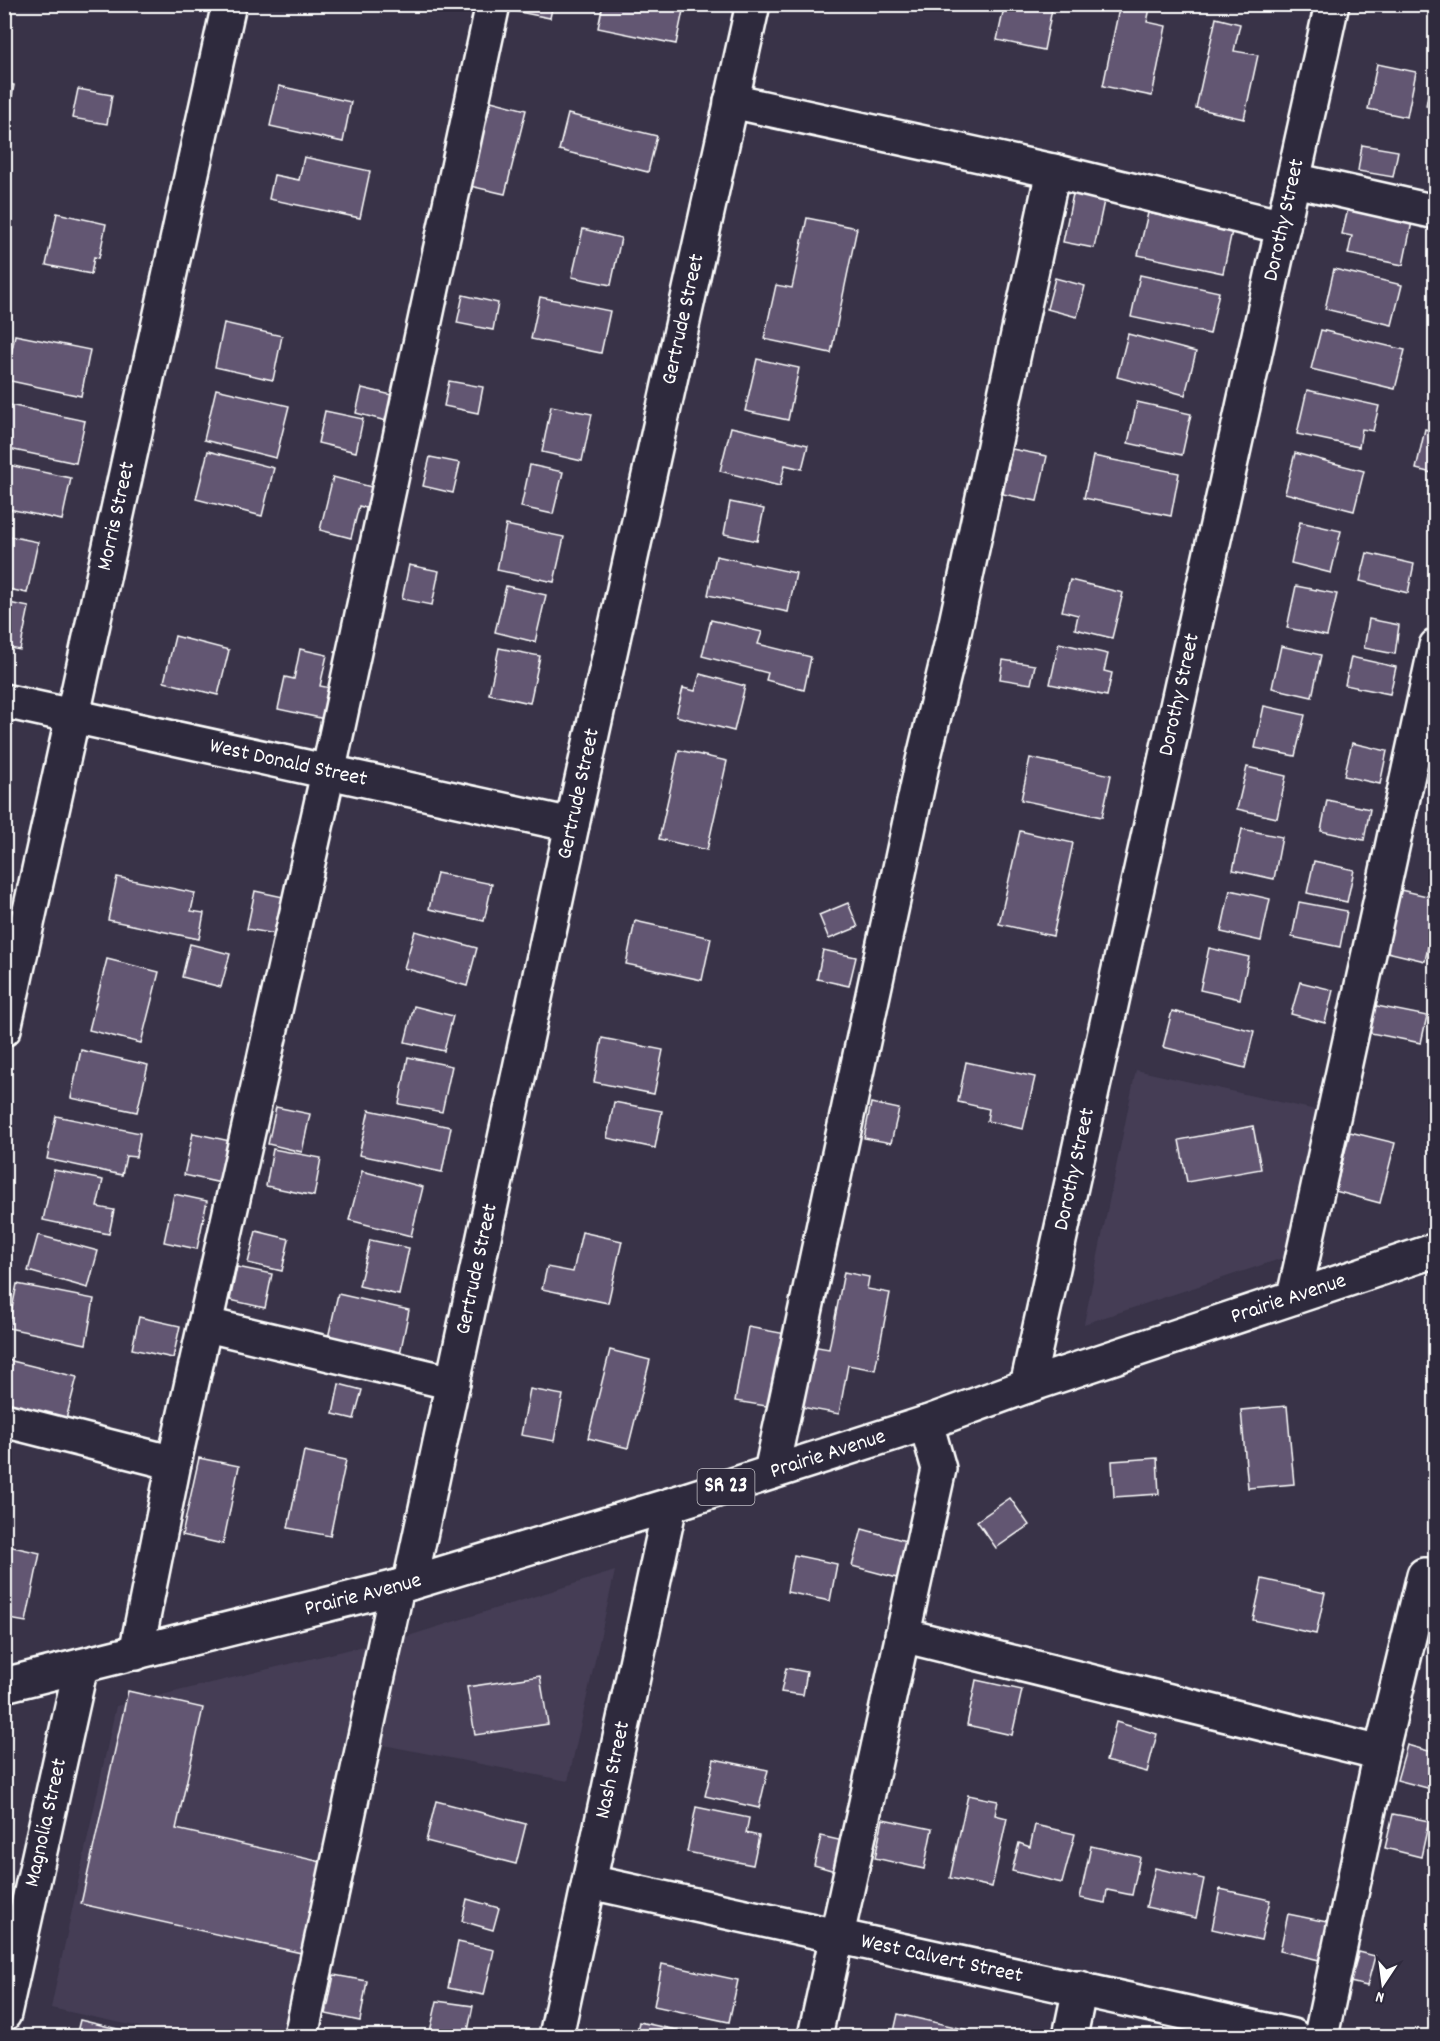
<svg xmlns="http://www.w3.org/2000/svg" width="1440" height="2041" viewBox="0 0 1440 2041" font-family="Dekko,sans-serif">
<style>
.built{fill:#453e55}
.building{fill:#625672;stroke:#fff;stroke-width:1.5}
.lines{fill:none;stroke-linecap:round;stroke-linejoin:round}
.minor-casing{stroke:#fff;stroke-width:38}
.major-casing{stroke:#fff;stroke-width:38}
.minor{stroke:#2f2a3d;stroke-width:33}
.major{stroke:#2f2a3d;stroke-width:33}
.labels{text-anchor:middle;dominant-baseline:central;stroke-width:5;stroke-linejoin:round;paint-order:stroke}
.shield{fill:#2f2a3d;stroke:#c1bfc5;stroke-width:1.5}
.shield-label{font-size:21px;font-weight:bold;fill:#fff}
.street-label{font-size:22px;fill:#fff;stroke:#2f2a3d}
</style>
<rect width="100%" height="100%" fill="#393348"/>
<filter id="ink" filterUnits="userSpaceOnUse"><feTurbulence type="fractalNoise" baseFrequency=".0167" numOctaves="2"/><feDisplacementMap in="SourceGraphic" scale="12" xChannelSelector="R" yChannelSelector="G"/><feConvolveMatrix kernelMatrix="1 2 1 2 8 2 1 2 1" color-interpolation-filters="sRGB"/></filter>
<g filter="url(#ink)">
<g class="built">
<polygon points="1136,1070 1320,1111 1289,1256 1084,1324"/>
<polygon points="615,1571 568,1781 378,1744 399,1639"/>
<polygon points="372,1644 291,2036 182,2036 51,2008 116,1706"/>
</g>
<g class="building">
<polygon points="516,4 553,4 550,18 514,11"/>
<polygon points="603,4 684,6 676,44 598,28"/>
<polygon points="893,4 935,4 933,13"/>
<polygon points="989,4 1053,4 1044,50 997,40 1004,8"/>
<polygon points="1120,4 1151,4 1147,22 1166,26 1152,96 1103,86"/>
<polygon points="1216,18 1240,24 1234,51 1258,55 1244,119 1196,108"/>
<polygon points="1377,64 1416,72 1407,117 1368,109"/>
<polygon points="1433,67 1436,67 1436,108 1426,106"/>
<polygon points="4,83 14,85 8,118 4,117"/>
<polygon points="279,86 351,102 343,142 270,126"/>
<polygon points="78,89 112,95 107,124 72,118"/>
<polygon points="491,101 526,110 505,194 470,186"/>
<polygon points="568,114 657,136 648,172 559,150"/>
<polygon points="1362,145 1398,151 1393,177 1358,171"/>
<polygon points="304,157 370,171 360,218 269,199 274,175 299,180"/>
<polygon points="1073,194 1104,201 1094,248 1063,242"/>
<polygon points="1348,209 1412,222 1403,265 1348,254 1352,236 1342,234"/>
<polygon points="57,213 106,224 99,258 94,257 91,274 46,265"/>
<polygon points="1148,213 1232,231 1223,273 1138,255"/>
<polygon points="807,218 857,228 831,353 764,339 776,285 792,288"/>
<polygon points="583,229 621,238 611,285 572,277"/>
<polygon points="1334,269 1402,285 1392,325 1325,309"/>
<polygon points="1140,275 1219,292 1210,334 1131,317"/>
<polygon points="1055,278 1085,286 1077,317 1047,309"/>
<polygon points="463,295 498,303 493,330 457,323"/>
<polygon points="540,297 610,311 601,353 531,339"/>
<polygon points="224,323 282,336 273,380 215,367"/>
<polygon points="1321,330 1405,350 1395,389 1311,369"/>
<polygon points="1128,334 1196,352 1185,395 1117,377"/>
<polygon points="15,335 90,350 81,396 6,380"/>
<polygon points="757,359 799,368 788,420 745,411"/>
<polygon points="449,381 483,387 478,413 444,406"/>
<polygon points="362,388 396,396 390,422 356,413"/>
<polygon points="216,389 289,406 276,458 204,440"/>
<polygon points="1307,390 1379,406 1373,431 1362,429 1359,447 1297,434"/>
<polygon points="1137,402 1191,414 1182,455 1128,443"/>
<polygon points="5,404 85,421 76,463 4,448"/>
<polygon points="551,406 592,414 582,461 542,452"/>
<polygon points="325,411 363,419 356,452 318,443"/>
<polygon points="731,427 808,445 802,469 785,465 780,486 720,471"/>
<polygon points="1425,429 1436,432 1436,474 1416,469"/>
<polygon points="1012,449 1047,456 1037,501 1003,494"/>
<polygon points="208,451 274,468 262,516 196,499"/>
<polygon points="1295,453 1364,471 1354,511 1285,493"/>
<polygon points="1093,456 1179,473 1171,516 1084,498"/>
<polygon points="430,457 460,463 453,493 423,486"/>
<polygon points="4,464 71,478 62,520 4,508"/>
<polygon points="530,465 563,472 553,514 521,507"/>
<polygon points="333,477 379,489 374,510 359,506 351,538 320,530"/>
<polygon points="730,502 764,509 757,541 724,534"/>
<polygon points="1300,522 1341,531 1331,573 1291,563"/>
<polygon points="506,525 564,537 554,582 497,570"/>
<polygon points="4,535 38,542 27,593 4,588"/>
<polygon points="1367,553 1414,564 1408,593 1360,581"/>
<polygon points="716,556 796,573 788,612 708,595"/>
<polygon points="409,565 439,571 432,605 402,599"/>
<polygon points="1070,580 1123,593 1112,638 1075,629 1078,615 1062,611"/>
<polygon points="506,586 546,595 535,642 495,632"/>
<polygon points="1296,586 1337,594 1327,636 1287,628"/>
<polygon points="4,602 29,607 20,650 4,647"/>
<polygon points="1369,619 1399,625 1395,654 1364,648"/>
<polygon points="711,620 762,632 758,644 811,657 804,690 766,680 768,673 702,656"/>
<polygon points="175,636 229,650 218,695 164,682"/>
<polygon points="1059,643 1108,654 1104,671 1112,673 1107,696 1050,684"/>
<polygon points="1281,646 1321,655 1312,697 1272,688"/>
<polygon points="499,648 540,656 530,703 489,694"/>
<polygon points="300,649 327,655 320,686 331,688 325,719 278,709 285,677 294,679"/>
<polygon points="1351,657 1396,667 1390,694 1345,685"/>
<polygon points="1003,660 1035,665 1031,684 1000,679"/>
<polygon points="700,674 745,686 734,731 676,716 683,688 695,691"/>
<polygon points="1264,706 1305,715 1295,756 1255,748"/>
<polygon points="1352,743 1387,751 1380,784 1344,776"/>
<polygon points="679,750 727,761 707,850 659,839"/>
<polygon points="1030,758 1111,775 1102,817 1021,800"/>
<polygon points="1247,767 1286,776 1277,818 1237,809"/>
<polygon points="1327,800 1370,809 1364,840 1321,831"/>
<polygon points="1242,829 1282,837 1274,879 1233,870"/>
<polygon points="1020,831 1073,843 1053,936 999,924"/>
<polygon points="1314,861 1354,870 1347,902 1307,893"/>
<polygon points="437,873 492,884 484,921 429,909"/>
<polygon points="117,877 195,893 191,911 204,913 199,939 108,920"/>
<polygon points="1396,889 1436,898 1436,911 1425,961 1383,951"/>
<polygon points="1230,890 1270,899 1261,941 1221,932"/>
<polygon points="255,891 288,898 281,935 247,929"/>
<polygon points="1299,902 1347,911 1340,947 1292,937"/>
<polygon points="848,903 858,927 829,939 819,915"/>
<polygon points="635,921 711,938 702,980 626,964"/>
<polygon points="415,931 477,948 467,986 404,968"/>
<polygon points="190,944 230,954 221,987 182,977"/>
<polygon points="1209,948 1249,957 1240,999 1200,990"/>
<polygon points="823,950 856,957 849,986 817,979"/>
<polygon points="107,959 159,972 141,1043 89,1030"/>
<polygon points="1300,982 1333,990 1325,1023 1291,1014"/>
<polygon points="1372,1005 1427,1016 1421,1043 1366,1032"/>
<polygon points="414,1006 453,1016 444,1051 405,1042"/>
<polygon points="1172,1011 1254,1031 1245,1068 1163,1047"/>
<polygon points="602,1038 663,1050 654,1094 594,1082"/>
<polygon points="81,1050 148,1065 137,1112 71,1098"/>
<polygon points="408,1057 452,1066 442,1112 399,1104"/>
<polygon points="966,1062 1035,1077 1023,1129 987,1121 989,1109 958,1102"/>
<polygon points="614,1102 662,1111 655,1148 607,1138"/>
<polygon points="871,1103 899,1109 891,1143 864,1138"/>
<polygon points="276,1107 310,1114 302,1152 268,1144"/>
<polygon points="369,1110 451,1127 442,1172 359,1155"/>
<polygon points="56,1116 140,1133 136,1157 126,1156 122,1175 47,1159"/>
<polygon points="1253,1126 1261,1169 1187,1182 1179,1140"/>
<polygon points="1350,1132 1395,1143 1380,1203 1335,1191"/>
<polygon points="193,1133 230,1141 221,1183 184,1175"/>
<polygon points="273,1149 321,1158 314,1196 266,1186"/>
<polygon points="54,1170 103,1180 97,1207 114,1210 109,1234 43,1220"/>
<polygon points="362,1171 423,1187 411,1236 349,1220"/>
<polygon points="174,1194 207,1201 197,1249 164,1242"/>
<polygon points="256,1231 289,1239 282,1271 248,1263"/>
<polygon points="582,1232 622,1241 608,1303 542,1289 547,1267 573,1272"/>
<polygon points="38,1235 98,1251 88,1288 28,1271"/>
<polygon points="370,1240 409,1248 399,1295 359,1286"/>
<polygon points="237,1267 272,1274 265,1308 230,1300"/>
<polygon points="844,1272 869,1277 867,1289 890,1293 875,1370 848,1365 839,1414 801,1407 812,1346 829,1349"/>
<polygon points="17,1284 94,1299 86,1344 8,1328"/>
<polygon points="338,1294 409,1310 400,1354 328,1338"/>
<polygon points="139,1317 180,1326 173,1358 132,1349"/>
<polygon points="748,1327 786,1334 773,1407 735,1401"/>
<polygon points="610,1350 650,1360 628,1448 588,1438"/>
<polygon points="4,1359 77,1377 66,1419 4,1404"/>
<polygon points="339,1384 362,1390 354,1419 333,1414"/>
<polygon points="530,1389 563,1395 554,1441 521,1435"/>
<polygon points="1287,1406 1294,1484 1248,1488 1241,1410"/>
<polygon points="304,1451 346,1460 330,1536 288,1528"/>
<polygon points="199,1458 239,1466 223,1544 182,1535"/>
<polygon points="1157,1458 1159,1494 1114,1497 1112,1461"/>
<polygon points="1010,1498 1029,1525 996,1548 977,1521"/>
<polygon points="862,1529 906,1541 897,1578 852,1566"/>
<polygon points="4,1545 40,1553 26,1622 4,1618"/>
<polygon points="794,1555 837,1564 830,1601 787,1592"/>
<polygon points="1262,1579 1325,1593 1316,1634 1253,1620"/>
<polygon points="786,1668 807,1672 803,1695 781,1692"/>
<polygon points="540,1676 548,1724 475,1735 467,1687"/>
<polygon points="976,1680 1022,1690 1012,1735 967,1725"/>
<polygon points="128,1691 203,1708 176,1829 326,1863 306,1954 81,1904"/>
<polygon points="1116,1722 1157,1734 1147,1772 1106,1761"/>
<polygon points="1407,1745 1436,1753 1435,1790 1397,1780"/>
<polygon points="714,1759 768,1770 759,1808 705,1796"/>
<polygon points="968,1795 998,1801 995,1815 1007,1818 992,1887 950,1878"/>
<polygon points="436,1801 526,1824 516,1864 426,1841"/>
<polygon points="696,1807 749,1818 746,1833 759,1836 753,1865 687,1852"/>
<polygon points="1393,1814 1429,1821 1421,1857 1385,1848"/>
<polygon points="883,1819 932,1829 924,1869 875,1858"/>
<polygon points="1035,1825 1075,1834 1062,1883 1012,1871 1019,1843 1030,1847"/>
<polygon points="821,1836 843,1841 835,1871 814,1865"/>
<polygon points="1091,1846 1140,1857 1132,1895 1107,1890 1105,1903 1080,1898"/>
<polygon points="1155,1868 1204,1879 1196,1918 1146,1907"/>
<polygon points="1220,1889 1270,1900 1261,1940 1212,1929"/>
<polygon points="467,1899 499,1908 493,1930 462,1921"/>
<polygon points="1288,1914 1332,1923 1324,1961 1280,1951"/>
<polygon points="458,1942 494,1950 484,1995 448,1988"/>
<polygon points="1359,1952 1375,1956 1367,1986 1350,1982"/>
<polygon points="662,1964 738,1980 729,2022 654,2006"/>
<polygon points="334,1975 367,1981 360,2021 326,2014"/>
<polygon points="437,2001 473,2006 467,2036 429,2036"/>
<polygon points="898,2014 973,2031 972,2036 893,2036"/>
<polygon points="80,2020 147,2036 76,2036"/>
<polygon points="639,2022 704,2036 636,2036"/>
</g>
<g class="lines">
<defs>
<g id="minor">
<polyline points="731,101 1053,171 1283,227"/>
<polyline points="1294,180 1436,212"/>
<path id="s1" d="M4,701L572,825"/>
<path id="s2" d="M4,1029L229,4"/>
<polyline points="1294,1297 1436,646"/>
<polyline points="207,1325 453,1383"/>
<path id="s3" d="M1027,1386L1332,4"/>
<polyline points="4,1420 174,1463"/>
<polyline points="771,1472 922,765 953,637 1053,171"/>
<path id="s4" d="M410,1583L572,825L753,4"/>
<polyline points="902,1635 1381,1753"/>
<polyline points="136,1653 174,1463 328,773 493,4"/>
<path id="s5" d="M590,1882L1293,2036"/>
<path id="s6" d="M4,2014L81,1666"/>
<polyline points="301,2036 397,1587"/>
<path id="s7" d="M556,2036L670,1505"/>
<polyline points="815,2036 939,1469 926,1423"/>
<polyline points="1070,2036 1080,1988"/>
<polyline points="1321,2036 1381,1753 1424,1575 1436,1575"/>
</g>
<g id="major">
<path id="s8" d="M4,1685L397,1587L670,1505L926,1423L1027,1386L1436,1250"/>
</g>
</defs>
<use href="#minor" class="minor-casing"/>
<use href="#major" class="major-casing"/>
<use href="#minor" class="minor"/>
<use href="#major" class="major"/>
</g>
</g>
<g class="labels">
<rect class="shield" x="697.5" y="1469" width="57" height="36" rx="4.5"/>
<g class="shield-label">
<text x="726" y="1487">SR 23</text>
</g>
<g class="street-label">
<text stroke="none"><textPath href="#s3" startOffset="1194">Dorothy Street</textPath></text>
<text stroke="none"><textPath href="#s4" startOffset="1293">Gertrude Street</textPath></text>
<text stroke="none"><textPath href="#s2" startOffset="525">Morris Street</textPath></text>
<text stroke="none"><textPath href="#s3" startOffset="708">Dorothy Street</textPath></text>
<text stroke="none"><textPath href="#s1" startOffset="291">West Donald Street</textPath></text>
<text stroke="none"><textPath href="#s4" startOffset="807">Gertrude Street</textPath></text>
<text stroke="none"><textPath href="#s3" startOffset="222">Dorothy Street</textPath></text>
<text stroke="none"><textPath href="#s4" startOffset="321">Gertrude Street</textPath></text>
<text stroke="none"><textPath href="#s8" startOffset="1342">Prairie Avenue</textPath></text>
<text stroke="none"><textPath href="#s8" startOffset="856">Prairie Avenue</textPath></text>
<text stroke="none"><textPath href="#s8" startOffset="370">Prairie Avenue</textPath></text>
<text stroke="none"><textPath href="#s7" startOffset="272">Nash Street</textPath></text>
<text stroke="none"><textPath href="#s6" startOffset="196">Magnolia Street</textPath></text>
<text stroke="none"><textPath href="#s5" startOffset="360">West Calvert Street</textPath></text>
</g>
</g>
<rect width="1440" height="2041" fill="none" stroke="#2f2a3d" stroke-width="24"/>
<rect x="12" y="12" width="1416" height="2017" fill="none" stroke="#fff" stroke-width="2" filter="url(#ink)"/>
<g transform="translate(1383 1984) rotate(193)" stroke="#2f2a3d" stroke-width="4.5" paint-order="stroke">
<path d="M0-4.5L10 22L0 15L-10 22Z" fill="#ffffff"/>
<text y="-9" font-size="16" font-weight="bold" text-anchor="middle" fill="#ffffff">N</text>
</g>
</svg>
